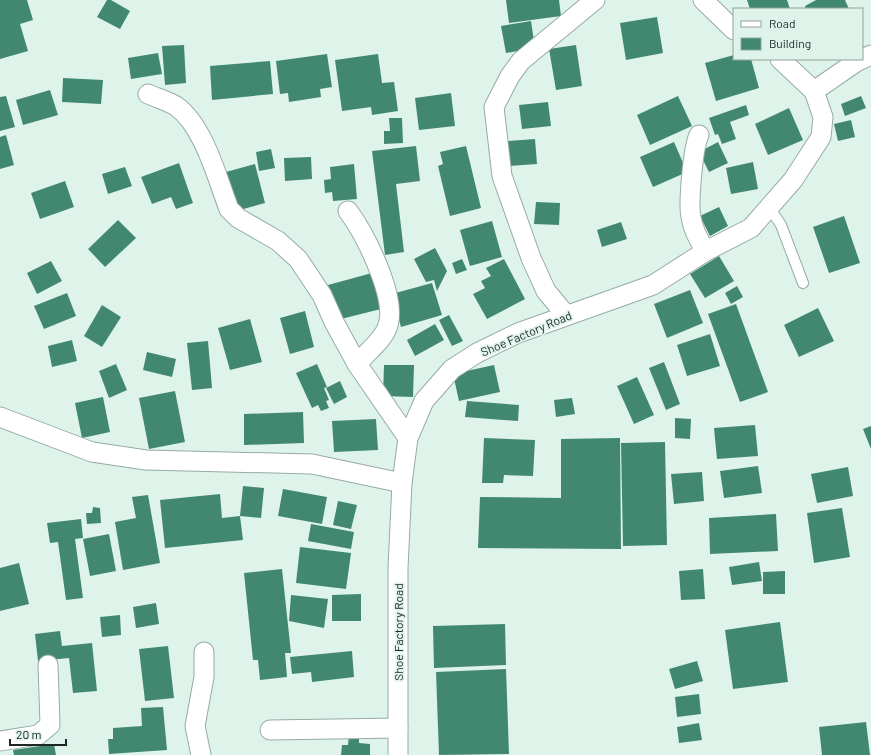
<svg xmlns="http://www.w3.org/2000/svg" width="871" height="755" viewBox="0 0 871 755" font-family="Barlow,sans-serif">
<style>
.building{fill:#428870}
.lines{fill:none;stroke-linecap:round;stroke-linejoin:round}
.service-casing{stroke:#97aba3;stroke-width:12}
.minor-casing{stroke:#97aba3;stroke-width:21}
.service{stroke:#fff;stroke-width:10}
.minor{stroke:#fff;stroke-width:19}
.labels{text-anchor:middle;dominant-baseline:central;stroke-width:3.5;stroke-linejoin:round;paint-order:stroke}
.street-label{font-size:12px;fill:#1e2623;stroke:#def4eb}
</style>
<rect width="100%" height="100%" fill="#def4eb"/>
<g class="building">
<polygon points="0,0 27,0 33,20 20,24 28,51 0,59"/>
<polygon points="107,0 111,0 130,11 120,29 97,17"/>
<polygon points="506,0 559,0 561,16 509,23"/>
<polygon points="747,0 787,0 790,9 750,9"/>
<polygon points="816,0 845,0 849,9 806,9 805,6"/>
<polygon points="657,17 663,53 626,60 620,23"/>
<polygon points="531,21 535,48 506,53 501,26"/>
<polygon points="184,45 186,83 165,85 162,46"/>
<polygon points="576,45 582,86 556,90 549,49"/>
<polygon points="158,53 162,74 131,79 128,58"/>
<polygon points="327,54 332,87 320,89 321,97 289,102 288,93 280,94 276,61"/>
<polygon points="378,54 382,83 394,82 398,111 372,115 371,107 342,111 335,60"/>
<polygon points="734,55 734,59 751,59 759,88 716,101 705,63"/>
<polygon points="270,61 273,94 212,100 210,66"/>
<polygon points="63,78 103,80 101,104 62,102"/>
<polygon points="50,90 58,115 23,125 16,100"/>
<polygon points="451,93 455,126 419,130 415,98"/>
<polygon points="6,96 15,127 0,131 0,97"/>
<polygon points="678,96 692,126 650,145 637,115"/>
<polygon points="861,96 866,108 845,116 841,104"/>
<polygon points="548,102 551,126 522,129 519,105"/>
<polygon points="746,105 749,115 730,122 736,139 722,144 718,134 715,135 709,118"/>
<polygon points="789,108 803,140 768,155 755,124"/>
<polygon points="389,118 402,118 403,143 384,144 384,131 390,131"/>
<polygon points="851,120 855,137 838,141 834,124"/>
<polygon points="6,135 14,165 0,169 0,137"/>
<polygon points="535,139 537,164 509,166 508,141"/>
<polygon points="674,142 687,172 653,187 640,157"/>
<polygon points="718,142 728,163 709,172 699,152"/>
<polygon points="416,146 420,181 396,184 404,252 385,255 372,151"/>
<polygon points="466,146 481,208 450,216 438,166 443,164 440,152"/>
<polygon points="271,149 275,168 259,171 256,152"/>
<polygon points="311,157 312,179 285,181 284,158"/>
<polygon points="753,162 758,189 731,194 726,168"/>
<polygon points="179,163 193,203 176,209 171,197 152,204 141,177"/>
<polygon points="255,164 265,203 236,211 226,172"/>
<polygon points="354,164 357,199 333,201 332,192 325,193 324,180 331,179 330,167"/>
<polygon points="125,167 132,186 108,194 102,174"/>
<polygon points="65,181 74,207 40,219 31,193"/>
<polygon points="536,202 560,203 559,225 534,224"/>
<polygon points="719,207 728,226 710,236 700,216"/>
<polygon points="844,216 860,263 829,273 813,227"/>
<polygon points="118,220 136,238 105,267 88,249"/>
<polygon points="492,221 502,257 470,266 460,230"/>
<polygon points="621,222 627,239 602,247 597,230"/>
<polygon points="435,248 447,271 437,291 434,280 426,282 414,259"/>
<polygon points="719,256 734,281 705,298 690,274"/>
<polygon points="462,259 467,270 456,274 452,263"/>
<polygon points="504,259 525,299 487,319 473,294 485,288 481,281 491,276 486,268"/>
<polygon points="51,261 62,281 37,294 27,273"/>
<polygon points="372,273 381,309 337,320 328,285"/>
<polygon points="432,283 442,315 401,327 392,294"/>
<polygon points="737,286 743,297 731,304 725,293"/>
<polygon points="690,290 703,323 667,338 654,304"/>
<polygon points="67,293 76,316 44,329 34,306"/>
<polygon points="736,304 768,392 740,402 708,314"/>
<polygon points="102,305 121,317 102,347 84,336"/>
<polygon points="818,308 834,341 799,357 784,325"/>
<polygon points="305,311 314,347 290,354 280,318"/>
<polygon points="449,315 463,341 452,346 439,320"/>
<polygon points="250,319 262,362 230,370 218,328"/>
<polygon points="435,324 444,340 415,356 407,340"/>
<polygon points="710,334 720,366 687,376 677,345"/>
<polygon points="72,340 77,361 52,367 48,346"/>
<polygon points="208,341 212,388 192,390 187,343"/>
<polygon points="147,352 176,359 172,377 143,370"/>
<polygon points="664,362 680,404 666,410 649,368"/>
<polygon points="116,364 127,390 109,398 99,371"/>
<polygon points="317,364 327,387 324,388 329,400 326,401 329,408 321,411 318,405 312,408 296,373"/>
<polygon points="384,365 414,365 413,397 383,396"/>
<polygon points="494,365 500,392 459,401 453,374"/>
<polygon points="637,377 654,415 634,424 617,386"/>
<polygon points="340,381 347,397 334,404 326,388"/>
<polygon points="175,391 185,442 149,449 139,398"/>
<polygon points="103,397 110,432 82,438 75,403"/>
<polygon points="572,398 575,414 556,417 554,400"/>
<polygon points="467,401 519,405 518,421 465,417"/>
<polygon points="303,412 304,443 244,445 244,414"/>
<polygon points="675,418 691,419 690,439 675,438"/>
<polygon points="376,419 378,450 334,452 332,421"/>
<polygon points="755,425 758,456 717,459 714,428"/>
<polygon points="871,426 871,449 863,429"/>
<polygon points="484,438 535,440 533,476 504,475 503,483 482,483"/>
<polygon points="620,438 621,549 478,548 480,497 561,498 561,439"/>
<polygon points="665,442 667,545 623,546 621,443"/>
<polygon points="758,466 762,493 724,498 720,471"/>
<polygon points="848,467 853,496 817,503 811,474"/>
<polygon points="702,472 704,501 674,504 671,474"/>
<polygon points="243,486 264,488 261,518 240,516 243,540 165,548 160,500 220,494 222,518 240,516"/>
<polygon points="283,489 327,497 322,524 278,516"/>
<polygon points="148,495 160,563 123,570 115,522 136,518 132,497"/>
<polygon points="338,501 357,505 351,529 333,525"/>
<polygon points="93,507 100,508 101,523 87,524 86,513 92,513"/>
<polygon points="842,508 850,557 814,563 807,513"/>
<polygon points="776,514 778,551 710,554 709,518"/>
<polygon points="81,519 83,538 75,539 83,598 66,600 58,542 50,543 47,523"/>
<polygon points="311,524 354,532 351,549 308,541"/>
<polygon points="109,534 116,571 90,576 83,539"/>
<polygon points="300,547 351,553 346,589 296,583"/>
<polygon points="759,562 762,581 732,585 729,567"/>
<polygon points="19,563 29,604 0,611 0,568"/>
<polygon points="282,569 291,653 285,653 287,677 260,680 258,660 253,660 244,573"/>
<polygon points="703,569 705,599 681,600 679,571"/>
<polygon points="785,571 785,594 763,594 763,572"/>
<polygon points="361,594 361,621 332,621 332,595"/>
<polygon points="291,595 328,599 324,628 289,621"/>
<polygon points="156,603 159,624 136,628 133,607"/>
<polygon points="120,615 121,635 102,637 100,617"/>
<polygon points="780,622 788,682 733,689 725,630"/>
<polygon points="505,624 506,665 434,668 433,626"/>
<polygon points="60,631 62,646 92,643 97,691 73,693 69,658 38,661 35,634"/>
<polygon points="168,646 174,698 145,701 139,649"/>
<polygon points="352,651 354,677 312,682 311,672 292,674 290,657"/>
<polygon points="697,661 703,681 675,689 669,669"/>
<polygon points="506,669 509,754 439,755 436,672"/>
<polygon points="699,694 701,714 677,717 675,697"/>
<polygon points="163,707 167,750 109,754 108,739 113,739 113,728 142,726 141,708"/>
<polygon points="866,722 870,755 822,755 819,727"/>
<polygon points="699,723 702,740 679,743 677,727"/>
<polygon points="349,734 359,734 359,743 370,744 370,755 341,755 342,745 348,745"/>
<polygon points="54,744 56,755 14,755 13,750"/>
</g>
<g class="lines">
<defs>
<polyline id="service" points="769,207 781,225 803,283"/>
<g id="minor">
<polyline points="703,0 734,30"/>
<polyline points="814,91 856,62 871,55"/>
<path d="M148,94C157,98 168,101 176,106C204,126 217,178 229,209L238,218L278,241L298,259L322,295L334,322L357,364L408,438"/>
<path d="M699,135C693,147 688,204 691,217C693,230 699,241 706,251"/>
<path d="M348,211C365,234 399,300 387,328C382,341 366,353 357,364"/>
<polyline points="566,315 546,291 531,258 502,176 494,107 510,76 521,61 595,0"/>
<polyline points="0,417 92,452 146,460 312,464 402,483"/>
<polyline points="270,730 398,728"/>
<polyline points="0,741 38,735 50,725 48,665"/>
<polyline points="201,755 195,726 204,677 204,652"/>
<polyline points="398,755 398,568 402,483 408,438 424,401 452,369 477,353 518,333 653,285 706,251 751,228 793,180 821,137 823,117 814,91 780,59"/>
</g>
</defs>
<use href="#service" class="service-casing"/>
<use href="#minor" class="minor-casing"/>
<use href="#service" class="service"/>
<use href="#minor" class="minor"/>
</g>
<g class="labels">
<g class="street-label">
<text transform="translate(526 333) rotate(-23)">Shoe Factory Road</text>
<text transform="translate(398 632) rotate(-90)">Shoe Factory Road</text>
</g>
</g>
<rect x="733" y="8" width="130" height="52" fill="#def4eb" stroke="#91a29b"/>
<rect x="741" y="21" width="20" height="6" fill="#ffffff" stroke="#91a29b"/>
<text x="769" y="28" font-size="12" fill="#1e2623">Road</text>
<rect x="741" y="38" width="20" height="12" fill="#428870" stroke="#91a29b"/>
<text x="769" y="48" font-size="12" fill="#1e2623">Building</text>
<path d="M10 739v6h56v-6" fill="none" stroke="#1e2623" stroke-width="2"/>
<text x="16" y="739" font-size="12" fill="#1e2623" stroke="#def4eb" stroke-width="3" paint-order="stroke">20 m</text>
</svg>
